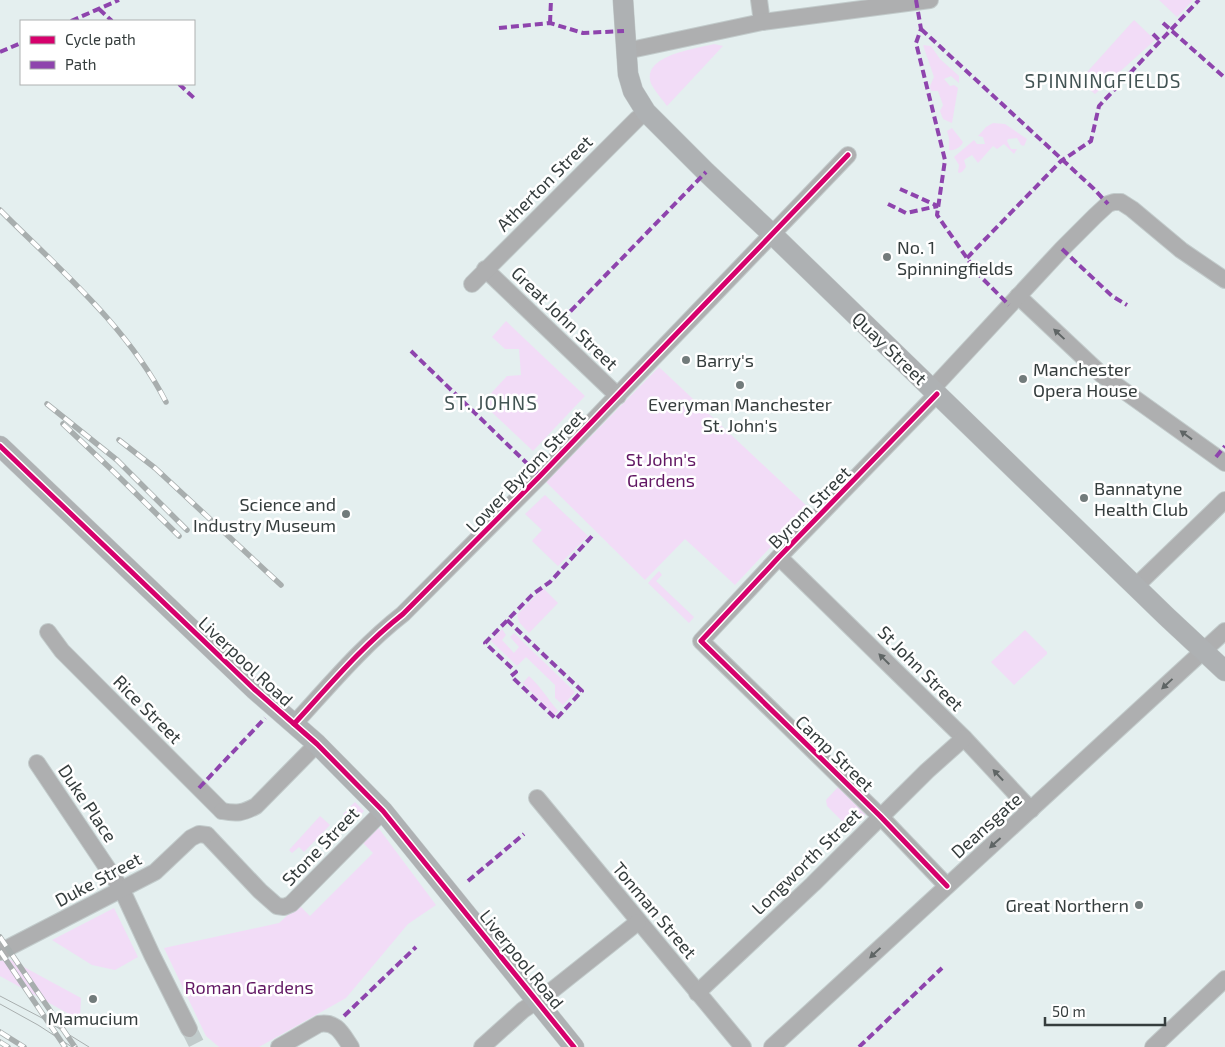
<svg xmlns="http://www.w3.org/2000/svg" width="1225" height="1047" viewBox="0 0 1225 1047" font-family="'Exo 2',sans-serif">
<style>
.green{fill:#f2dcf7}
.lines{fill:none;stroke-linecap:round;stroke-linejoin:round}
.minor-tunnel{stroke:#c1cbcb;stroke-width:16;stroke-dasharray:16 8;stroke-linecap:butt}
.minor-casing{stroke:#c2cbcb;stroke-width:18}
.major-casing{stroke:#c2cbcb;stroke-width:21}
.minor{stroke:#aeafb0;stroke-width:16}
.major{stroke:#aeb1b3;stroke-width:20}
.tram{stroke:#a8aeae;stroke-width:1}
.rail-casing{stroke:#a8aeae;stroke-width:5.5}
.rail{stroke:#fff;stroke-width:4;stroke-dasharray:11;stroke-linecap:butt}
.quiet{stroke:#8e44ad;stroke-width:4;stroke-dasharray:8 4;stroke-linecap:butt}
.cycleway-casing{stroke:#fff;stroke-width:8}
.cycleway{stroke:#d6006c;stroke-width:5}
.oneway{fill:#5f6565}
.poi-dot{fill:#727b7b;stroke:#fff;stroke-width:2}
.labels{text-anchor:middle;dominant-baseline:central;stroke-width:5;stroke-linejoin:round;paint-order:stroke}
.street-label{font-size:18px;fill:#353d3d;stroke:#fff}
.poi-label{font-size:18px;fill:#353d3d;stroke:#fff;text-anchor:start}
.park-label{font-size:18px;fill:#611763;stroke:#fff}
.neighbourhood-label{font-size:19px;letter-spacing:1px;fill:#435454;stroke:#fff}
</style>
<rect width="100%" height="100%" fill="#e4efef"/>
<g class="green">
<polygon points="1159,0 1193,0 1177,17"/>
<polygon points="1134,20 1155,40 1095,94 1079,81"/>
<path d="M714,44L723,46L667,106C663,100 657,94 653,87C636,56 695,49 714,44Z"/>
<polygon points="923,45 931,46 940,59 959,76 959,83 951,76 944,79 950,86 954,85 958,88 952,123 943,119 940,111 943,105 938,91 931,91 930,86 934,77"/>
<polygon points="993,123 1005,124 1027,139 1024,146 1021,145 1017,138 1008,139 1007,141 1011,149 1017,149 1014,154 1004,144 997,149 993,146 978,163 972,155 964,160 966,167 962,172 959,173 958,172 959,165 954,157 974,140 977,144 985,144 983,137 978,136 986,127"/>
<path d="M952,128L963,142C961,147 955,151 949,150V138L947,131Z"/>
<polygon points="506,321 585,396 533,451 482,403 507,376 521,375 519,349 505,349 492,337"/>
<polygon points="659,367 808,507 735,585 685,539 645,580 546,482"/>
<polygon points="545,495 588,536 558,566 532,541 542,530 525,514"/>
<polygon points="659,571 662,575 656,581 694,617 689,623 648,583"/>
<polygon points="543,588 558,603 529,633 519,622 517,615"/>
<polygon points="502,629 506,635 502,640 514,653 519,647 510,637 514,633 575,692 563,705 555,698 555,685 526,657 517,666 491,641"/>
<polygon points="1025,630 1047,652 1047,654 1014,685 991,662"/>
<path d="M529,676C540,686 548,699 558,711L554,715L523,683Z"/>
<polygon points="840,785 865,809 866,814 851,830 827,806 826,800"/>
<polygon points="355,802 364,811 353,823 343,814"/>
<polygon points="320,816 330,825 304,852 299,847 292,853 289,850"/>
<polygon points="377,826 436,905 408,924 346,998 259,1047 219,1047 206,1036 164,948 279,923 299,905 310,916 373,853 362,842"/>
<polygon points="114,908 138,957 115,970 92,965 52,940"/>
<polygon points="0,954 81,998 80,1020 0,976"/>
</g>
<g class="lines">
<polyline class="minor-tunnel" points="189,1029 198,1047"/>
<defs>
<g id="minor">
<polyline points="759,0 762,22"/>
<polyline points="626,51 762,22 930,0"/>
<polyline points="485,269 618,396"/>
<polyline points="472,284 637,119 646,112"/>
<polyline points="1018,296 1102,375 1225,463"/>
<polyline points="932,389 1062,249 1095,216 1108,204 1114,202 1121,202 1132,209 1181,250 1225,280"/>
<polyline points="937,394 779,557 701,641 880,816 947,886"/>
<polyline points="779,557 964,738 1031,810"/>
<polyline points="1136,586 1225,500"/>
<polyline points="48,632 62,651 222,811"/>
<path d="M294,724C329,686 362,646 403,614L540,476L848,155"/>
<polyline points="37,763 122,890 152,955 189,1029"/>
<polyline points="537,798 743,1047"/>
<path d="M222,811C237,814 243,813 256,806L317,744"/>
<polyline points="207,835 260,891 277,906 284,907 291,904 383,811"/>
<polyline points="0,952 155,872 191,838 199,834 207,835"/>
<polyline points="697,993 813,884 927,771 964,738"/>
<path d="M279,1047L319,1024C337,1021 342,1034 351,1047"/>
<polyline points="482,1047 523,1010 550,992 638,922"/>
<polyline points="772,1047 1225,631"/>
<polyline points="1153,1047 1225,979"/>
</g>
<g id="major">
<polyline points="623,0 628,74 633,91 646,112 706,172 772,234 1167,617 1225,671"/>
<polyline points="0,446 254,689 317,744 383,811 574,1047"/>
</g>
</defs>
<use href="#minor" class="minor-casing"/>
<use href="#major" class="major-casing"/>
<use href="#minor" class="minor"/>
<use href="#major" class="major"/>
<g class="tram">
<polyline points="0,996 42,1018 89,1047"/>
<polyline points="0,1004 38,1025 72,1047"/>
</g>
<defs>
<g id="rail">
<path d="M0,210C60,270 127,326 166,402"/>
<polyline points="47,404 117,460 187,530"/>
<polyline points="63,424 114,472 179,536"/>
<polyline points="119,440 155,468 281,585"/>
<polyline points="0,937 75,1047"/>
<polyline points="0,951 65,1047"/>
<polyline points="0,1032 24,1047"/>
<polyline points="0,1042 8,1047"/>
</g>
</defs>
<use href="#rail" class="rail-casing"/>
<use href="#rail" class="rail"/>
<g class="quiet">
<polyline points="916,0 921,29 916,43 945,160 937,215 978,274 1009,305"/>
<polyline points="99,9 112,21"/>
<polyline points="71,21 119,0"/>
<polyline points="550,23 551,0"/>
<polyline points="1163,23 1225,78"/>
<polyline points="499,28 550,23 583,33 624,31"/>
<polyline points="921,29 1094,189 1108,204"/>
<polyline points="1153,34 1161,42"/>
<polyline points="0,52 21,43"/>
<polyline points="179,84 194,98"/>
<polyline points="900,189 938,206"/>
<polyline points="888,204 906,213 938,206"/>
<polyline points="1062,249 1112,296 1127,305"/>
<polyline points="967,258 1061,161 1091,141 1099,106 1199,0"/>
<polyline points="562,320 706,172"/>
<polyline points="411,351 540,476"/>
<polyline points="1216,457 1225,446"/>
<polyline points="507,620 582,691 556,719 511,676 516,672 485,643 533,594 550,582 593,535"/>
<polyline points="199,788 265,718"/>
<polyline points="468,881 524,834"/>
<polyline points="344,1016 416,947"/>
<polyline points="859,1047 942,968"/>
</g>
<defs>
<g id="cycleway">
<polyline points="937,394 779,557 701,641 880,816 947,886"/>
<polyline points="0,446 254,689 317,744 383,811 574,1047"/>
<path d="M294,724C329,686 362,646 403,614L540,476L848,155"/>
</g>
</defs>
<use href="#cycleway" class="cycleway-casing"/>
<use href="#cycleway" class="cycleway"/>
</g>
<defs><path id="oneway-solid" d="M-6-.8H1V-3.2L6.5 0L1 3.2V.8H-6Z" transform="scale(1.25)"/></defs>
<g class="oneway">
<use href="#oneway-solid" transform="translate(1059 334) rotate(-137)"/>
<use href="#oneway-solid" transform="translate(1186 435) rotate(-144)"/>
<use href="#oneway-solid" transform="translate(884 659) rotate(-135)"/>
<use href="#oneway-solid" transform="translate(1167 684) rotate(137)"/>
<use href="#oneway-solid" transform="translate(998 775) rotate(-133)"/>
<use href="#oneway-solid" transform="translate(995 843) rotate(138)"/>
<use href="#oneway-solid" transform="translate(875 953) rotate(137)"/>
</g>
<g class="poi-dot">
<circle cx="887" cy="257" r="5"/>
<circle cx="686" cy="360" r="5"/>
<circle cx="1023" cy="379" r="5"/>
<circle cx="740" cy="385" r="5"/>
<circle cx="1084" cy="498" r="5"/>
<circle cx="346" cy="514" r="5"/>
<circle cx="1139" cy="905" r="5"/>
<circle cx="93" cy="999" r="5"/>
</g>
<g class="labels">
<g class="street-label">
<text transform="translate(544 183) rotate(-45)">Atherton Street</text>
<text transform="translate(565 318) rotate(44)">Great John Street</text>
<text transform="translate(890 348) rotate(44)">Quay Street</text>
<text transform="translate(525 471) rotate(-46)">Lower Byrom Street</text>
<text transform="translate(809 507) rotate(-45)">Byrom Street</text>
<text transform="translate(246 661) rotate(43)">Liverpool Road</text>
<text transform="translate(921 668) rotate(45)">St John Street</text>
<text transform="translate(148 709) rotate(45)">Rice Street</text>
<text transform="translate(835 753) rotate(44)">Camp Street</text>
<text transform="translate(88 803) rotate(56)">Duke Place</text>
<text transform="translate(986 825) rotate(-42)">Deansgate</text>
<text transform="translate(320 846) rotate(-46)">Stone Street</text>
<text transform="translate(806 861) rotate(-44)">Longworth Street</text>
<text transform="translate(98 879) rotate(-28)">Duke Street</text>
<text transform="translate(655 910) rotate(50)">Tonman Street</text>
<text transform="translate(522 959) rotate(51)">Liverpool Road</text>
</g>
<g class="poi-label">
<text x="897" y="247">No. 1<tspan x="897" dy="21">Spinningfields</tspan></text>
<text x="696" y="360">Barry's</text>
<text x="1033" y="369">Manchester<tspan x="1033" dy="21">Opera House</tspan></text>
<text x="740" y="404" text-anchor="middle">Everyman Manchester<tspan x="740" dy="21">St. John's</tspan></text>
<text x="1094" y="488">Bannatyne<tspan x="1094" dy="21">Health Club</tspan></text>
<text x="336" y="504" text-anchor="end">Science and<tspan x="336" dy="21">Industry Museum</tspan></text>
<text x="1129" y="905" text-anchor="end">Great Northern</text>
<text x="93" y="1018" text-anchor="middle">Mamucium</text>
</g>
<g class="park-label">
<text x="661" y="459">St John's<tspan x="661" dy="21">Gardens</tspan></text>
<text x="249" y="987">Roman Gardens</text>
</g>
<g class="neighbourhood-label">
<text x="1103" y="80">SPINNINGFIELDS</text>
<text x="491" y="402">ST. JOHNS</text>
</g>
</g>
<rect x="20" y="20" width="175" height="65" fill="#ffffff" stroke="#aeb1b1"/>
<rect x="30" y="36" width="25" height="8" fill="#d6006c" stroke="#aeb1b1"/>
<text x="65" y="45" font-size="15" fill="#353d3d">Cycle path</text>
<rect x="30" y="61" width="25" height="8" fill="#8e44ad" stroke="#aeb1b1"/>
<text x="65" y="70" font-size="15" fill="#353d3d">Path</text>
<path d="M1045 1017v8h120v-8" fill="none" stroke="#353d3d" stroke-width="2.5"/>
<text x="1052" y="1017" font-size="15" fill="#353d3d" stroke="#ffffff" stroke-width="4" paint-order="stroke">50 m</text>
</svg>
